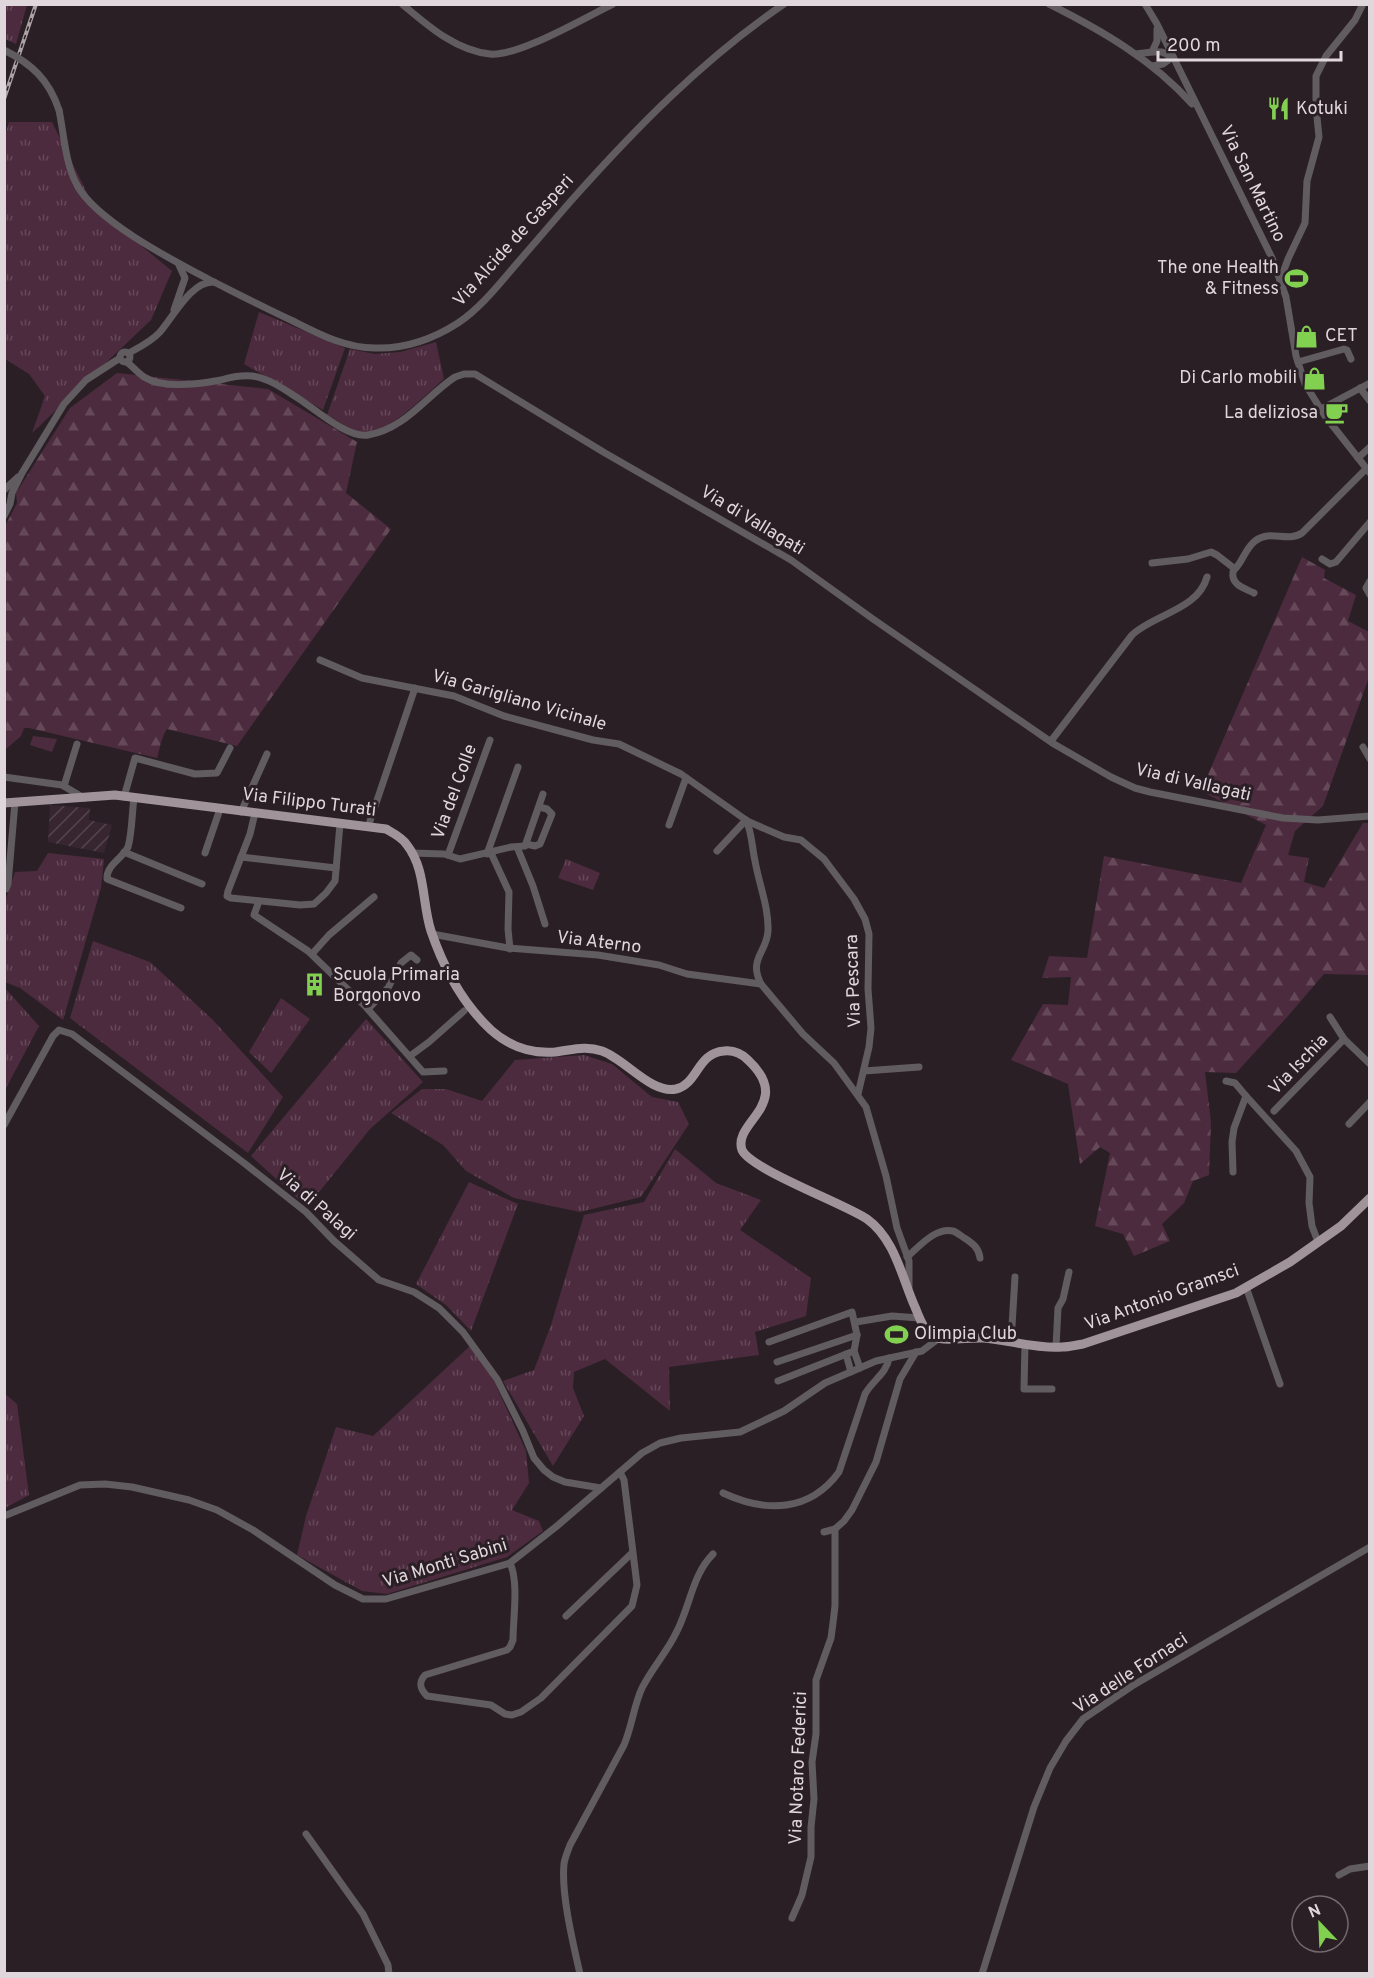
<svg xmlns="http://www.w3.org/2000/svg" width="1374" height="1978" viewBox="0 0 1374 1978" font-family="Overpass,sans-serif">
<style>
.industrial{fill:url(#industrial-furrows)}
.grass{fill:url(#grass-tufts)}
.forest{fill:url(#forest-firs)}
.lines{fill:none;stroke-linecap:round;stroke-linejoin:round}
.minor{stroke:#615c5f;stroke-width:7}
.major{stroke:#a0949a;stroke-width:9}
.rail-casing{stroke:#aba2a6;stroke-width:4}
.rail{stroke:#2a1f25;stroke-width:1.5;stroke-dasharray:4.5;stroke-linecap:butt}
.minor-bridge{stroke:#615c5f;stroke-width:7}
.labels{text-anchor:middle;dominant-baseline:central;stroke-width:6;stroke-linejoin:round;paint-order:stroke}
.poi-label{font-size:18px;fill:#dfd7db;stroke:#2a1f25;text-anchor:start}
.street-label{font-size:18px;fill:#dfd7db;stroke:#2a1f25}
</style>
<defs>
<pattern id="industrial-furrows" width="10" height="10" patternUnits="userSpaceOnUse" patternTransform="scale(1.5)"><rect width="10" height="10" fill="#372630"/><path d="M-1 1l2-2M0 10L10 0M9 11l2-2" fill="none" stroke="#54454d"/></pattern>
<pattern id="grass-tufts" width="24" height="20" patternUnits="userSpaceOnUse" patternTransform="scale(1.5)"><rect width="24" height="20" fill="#4c2b3e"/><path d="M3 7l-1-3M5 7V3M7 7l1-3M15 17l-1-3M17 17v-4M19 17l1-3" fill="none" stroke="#654959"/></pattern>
<pattern id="forest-firs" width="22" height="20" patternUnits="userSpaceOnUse" patternTransform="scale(1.5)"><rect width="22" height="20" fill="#4c2b3e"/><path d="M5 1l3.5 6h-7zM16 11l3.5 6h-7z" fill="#654959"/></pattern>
</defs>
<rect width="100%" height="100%" fill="#2a1f25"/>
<polygon class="industrial" points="50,805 90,808 89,820 112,825 104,853 48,842"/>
<g class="grass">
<polygon points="4,5 27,5 16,44 5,39"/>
<polygon points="9,122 52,122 94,207 172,271 151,320 32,433 45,396 29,374 5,359 5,136"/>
<polygon points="259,312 345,348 323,410 244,364"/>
<path d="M436,342L444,379C426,394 382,442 355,431C346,427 337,420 327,415L350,349L375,354L400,352Z"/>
<polygon points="33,736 57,739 52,752 30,745"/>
<polygon points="48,853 104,859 101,888 63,1020 20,988 5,982 5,901 15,872 37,871"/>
<polygon points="566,859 600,873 593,890 558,878"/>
<polygon points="93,941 150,962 213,1020 283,1097 248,1153 70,1018"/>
<polygon points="5,988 39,1026 5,1090"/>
<polygon points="281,998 310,1019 271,1073 249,1052"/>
<polygon points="366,1019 423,1082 370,1129 307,1207 251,1156"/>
<polygon points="584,1055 612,1064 652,1097 678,1102 689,1124 641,1197 580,1212 514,1198 466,1171 443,1145 391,1113 422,1089 446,1089 482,1101 515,1060"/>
<polygon points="675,1149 716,1183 761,1200 740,1230 811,1278 806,1316 755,1332 759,1355 669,1367 670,1411 605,1359 574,1372 573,1388 584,1416 553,1466 503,1381 534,1370 551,1325 584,1215 644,1202"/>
<polygon points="469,1182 518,1204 471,1331 446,1305 416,1284"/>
<polygon points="470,1346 493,1379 526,1451 529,1483 512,1510 539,1521 543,1531 507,1557 387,1594 362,1591 297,1555 306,1516 336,1427 373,1436"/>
<polygon points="4,1393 17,1404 29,1495 5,1508"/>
</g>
<g class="forest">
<path d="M117,373L268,389L357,442L346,493L391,529L237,746L167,729C161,738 160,748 157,758L29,728H24L21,736L5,750V526L17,503L16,493L70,408Z"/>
<polygon points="1302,557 1325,570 1324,578 1356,595 1348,621 1369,632 1369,677 1323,806 1295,831 1288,855 1309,858 1304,882 1324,888 1363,823 1369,823 1369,975 1324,974 1288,1016 1236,1073 1205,1072 1211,1122 1209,1175 1193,1181 1184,1203 1162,1224 1170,1241 1134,1256 1123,1234 1095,1226 1110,1153 1100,1147 1080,1164 1068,1084 1011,1060 1043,1004 1068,1005 1071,977 1042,978 1049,956 1087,958 1104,856 1241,883 1266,825 1201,791"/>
</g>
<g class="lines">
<g class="minor">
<path d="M402,4C427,25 456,51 490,54C518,57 586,17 613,4"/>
<path d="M1049,4C1101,30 1153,60 1192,104"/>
<polyline points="1145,4 1157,24 1272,258 1286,297 1296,356 1305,384 1325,416 1370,473"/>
<polyline points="1152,52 1162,52 1173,57 1163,64 1152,66"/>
<polyline points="1136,54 1152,52 1157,41 1157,29"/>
<path d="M59,110C64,134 65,163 77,185C96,221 174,261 210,280C238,294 265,308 293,321C319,334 345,348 375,348C404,349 433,339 458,323C479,309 496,288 513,268C532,246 551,224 570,202C634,130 703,59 784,4"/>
<polyline points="1280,281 1288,259 1305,223 1307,181 1319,137 1316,107 1316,76 1326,56 1355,20 1363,4"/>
<polyline points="174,310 185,278 179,265"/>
<circle cx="125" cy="357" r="5"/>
<path d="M129,353C140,347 152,341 160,332C174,316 191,281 214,282"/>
<path d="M127,362C133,367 138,373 144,377C163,389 200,384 221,380C231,377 241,375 252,376C267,378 281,387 293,395C312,406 347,439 368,435C405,429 426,396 455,377L464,374H475L605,453L791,560L873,619L1054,744L1111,777L1135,788L1150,792L1283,818L1318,820L1370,816"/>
<polyline points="1298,362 1344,349 1347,350 1351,359"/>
<polyline points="1360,388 1370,401"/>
<polyline points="1321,409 1370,383"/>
<polyline points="1358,458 1370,447"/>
<polyline points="4,490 18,477"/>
<polyline points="4,516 10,504 12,493 22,473 64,404 86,380 120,358"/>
<polyline points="1322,559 1330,564 1336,562 1370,522"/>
<path d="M1152,563L1188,559L1211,552L1217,555L1235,569C1243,561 1245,549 1255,541C1270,529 1287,543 1302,533L1366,469"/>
<path d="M1233,572C1231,585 1244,588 1254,593"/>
<polyline points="1370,581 1366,588 1370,595"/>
<path d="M320,660L362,678L454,696L504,716L593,740L619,744L681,774L746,820C752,832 752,848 755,861C759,884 769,908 768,931C767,952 748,959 761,984L803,1034L834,1063L866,1107L886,1176L897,1228L909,1261V1287"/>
<path d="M1051,741L1132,635C1154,614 1198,610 1207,577"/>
<polyline points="1363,747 1370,759"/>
<polyline points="4,777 62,785 84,798"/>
<polyline points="64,786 77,744"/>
<polyline points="124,797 135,758 195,774 217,773 230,748"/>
<path d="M134,798C132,812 132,834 128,847C123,858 106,865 107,879L181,908"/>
<polyline points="241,812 267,754"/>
<polyline points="255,813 250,834 228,891 227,896 231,898 300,905 314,904 326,893 335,881 340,824"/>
<polyline points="747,821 784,837 801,840 824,859 854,899 865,919 869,934 868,989 871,1028 869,1047 858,1094"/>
<polyline points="669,825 686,778"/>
<polyline points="368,827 415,688"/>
<polyline points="526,844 535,846 540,844 552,814 547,809 539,807"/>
<polyline points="517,847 533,886 545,924"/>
<polyline points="717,851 746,820"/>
<polyline points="124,852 202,884"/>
<polyline points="205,853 220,809"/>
<polyline points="411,853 444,854 460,859 511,847 525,846 543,794"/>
<polyline points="491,853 509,892 508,929 510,949"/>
<polyline points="487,854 518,767"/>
<polyline points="448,855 490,740"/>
<polyline points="241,857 336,868"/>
<polyline points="4,889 6,889 8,884 15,802"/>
<polyline points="259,901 254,915 308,951 365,1006 423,1072 444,1071"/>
<polyline points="432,934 508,948 598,955 659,965 687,974 761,984"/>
<polyline points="312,954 329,935 374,897"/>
<polyline points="368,1009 388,988 401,963 411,955 417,960"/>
<polyline points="1330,1017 1344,1039 1370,1064"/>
<polyline points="410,1056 429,1042 464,1011"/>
<polyline points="864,1071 919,1067"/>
<polyline points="1226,1081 1235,1083 1246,1096"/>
<polyline points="1274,1111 1344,1039"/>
<polyline points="1349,1124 1370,1102"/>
<polyline points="4,1125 53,1036 59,1030 72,1034 244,1163 306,1212 334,1241 379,1280 414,1292 439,1308 463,1332 497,1379 523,1431 534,1458 544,1470 553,1477 565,1482 601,1488"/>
<polyline points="1233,1172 1232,1142 1234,1128 1246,1096 1296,1151 1310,1177 1309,1203 1312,1226 1318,1242"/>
<path d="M907,1257C919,1247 935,1227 953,1231C957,1232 962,1237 966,1239C973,1244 979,1248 980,1258"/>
<polyline points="1246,1287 1280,1384"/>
<polyline points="856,1322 892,1316 919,1318"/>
<polyline points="769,1342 852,1312 857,1335 777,1362"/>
<polyline points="1011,1342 1015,1277"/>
<polyline points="1025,1344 1024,1389 1052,1389"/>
<polyline points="1056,1347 1058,1308 1063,1299 1069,1272"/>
<polyline points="854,1351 860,1368"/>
<polyline points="846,1354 851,1372"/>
<polyline points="778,1381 854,1351 857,1335"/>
<path d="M723,1493C766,1513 810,1512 839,1472L865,1394C872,1381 887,1373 889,1358"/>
<polyline points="4,1516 80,1485 105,1484 132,1487 189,1500 217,1510 253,1530 335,1585 363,1599 386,1599 510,1563 557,1526 642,1453 660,1443 681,1438 740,1432 784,1411 825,1383 876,1361 922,1351 938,1339"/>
<polyline points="824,1532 835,1529"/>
<path d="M510,1563C519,1582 513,1619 513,1640L510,1647L507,1650L425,1675C418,1683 420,1689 427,1696L491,1705L505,1714L512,1715L521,1712L541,1698L632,1606L637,1585L624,1480L620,1472"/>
<polyline points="566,1616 632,1553"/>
<polyline points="306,1834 363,1914 388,1965 389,1974"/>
<polyline points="1339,1875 1350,1869 1370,1866"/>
<polyline points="792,1918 802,1895 811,1857 811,1827 814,1799 812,1762 816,1734 816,1680 831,1638 833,1623 835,1606 835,1529 844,1521 852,1510 876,1462 900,1379 916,1352"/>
<path d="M580,1974C573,1943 561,1894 564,1864C565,1857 568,1851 570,1845L624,1745C632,1726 634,1705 642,1688C652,1668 667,1652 676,1633C690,1607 692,1575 713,1554"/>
<polyline points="982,1974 1034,1807 1050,1768 1066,1741 1083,1719 1132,1686 1370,1547"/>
</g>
<path class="major" d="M4,803L115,795L386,829C393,833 403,838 407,845C426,869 422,904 431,931C444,969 462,1003 491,1030C509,1046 531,1054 555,1052C572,1050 585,1045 602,1051C625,1059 651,1094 676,1089C698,1084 697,1053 724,1051C733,1050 742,1054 748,1060C795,1104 732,1122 742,1150C750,1169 845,1204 867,1219C895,1239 902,1278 915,1307C920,1319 923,1330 935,1337C945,1342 970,1337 983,1338C1009,1340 1036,1349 1062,1347C1069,1347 1076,1345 1083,1344L1236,1293L1290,1262L1341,1226L1370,1198"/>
<defs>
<polyline id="rail" points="4,99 36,4"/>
</defs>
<use href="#rail" class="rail-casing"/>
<use href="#rail" class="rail"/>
<path class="minor-bridge" d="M4,50C32,64 49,80 59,110"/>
</g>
<defs>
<symbol id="restaurant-bare" viewBox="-9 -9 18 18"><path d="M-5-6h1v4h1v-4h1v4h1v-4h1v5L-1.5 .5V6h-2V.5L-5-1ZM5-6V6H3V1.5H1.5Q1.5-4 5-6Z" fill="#82d04f" stroke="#2a1f25" stroke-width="2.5" paint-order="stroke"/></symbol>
<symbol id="stadium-bare" viewBox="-9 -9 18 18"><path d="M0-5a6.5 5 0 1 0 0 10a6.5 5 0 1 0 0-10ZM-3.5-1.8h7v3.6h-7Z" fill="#82d04f" stroke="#2a1f25" stroke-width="2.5" paint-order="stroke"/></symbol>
<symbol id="shop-bare" viewBox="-9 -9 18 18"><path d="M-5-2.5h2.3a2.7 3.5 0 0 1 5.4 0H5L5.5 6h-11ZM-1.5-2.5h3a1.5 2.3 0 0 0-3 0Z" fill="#82d04f" stroke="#2a1f25" stroke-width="2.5" paint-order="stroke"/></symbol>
<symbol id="cafe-bare" viewBox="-9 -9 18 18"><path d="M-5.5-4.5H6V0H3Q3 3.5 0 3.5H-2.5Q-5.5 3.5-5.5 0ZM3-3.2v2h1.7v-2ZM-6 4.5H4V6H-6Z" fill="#82d04f" stroke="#2a1f25" stroke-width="2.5" paint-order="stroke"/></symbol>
<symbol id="building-bare" viewBox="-9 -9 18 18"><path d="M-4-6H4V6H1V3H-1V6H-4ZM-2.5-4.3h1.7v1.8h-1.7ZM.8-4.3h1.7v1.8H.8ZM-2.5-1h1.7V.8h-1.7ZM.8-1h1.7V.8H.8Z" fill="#82d04f" stroke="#2a1f25" stroke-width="2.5" paint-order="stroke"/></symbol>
</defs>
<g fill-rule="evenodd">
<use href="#restaurant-bare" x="1262" y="92" width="33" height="33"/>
<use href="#stadium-bare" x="1280" y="262" width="33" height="33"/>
<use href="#shop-bare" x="1290" y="320" width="33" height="33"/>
<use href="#shop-bare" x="1298" y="362" width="33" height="33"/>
<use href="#cafe-bare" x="1320" y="396" width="33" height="33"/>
<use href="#building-bare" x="298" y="968" width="33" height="33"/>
<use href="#stadium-bare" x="880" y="1318" width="33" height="33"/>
</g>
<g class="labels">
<g class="poi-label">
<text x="1296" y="109">Kotuki</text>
<text x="1279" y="268" text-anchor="end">The one Health<tspan x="1279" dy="21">&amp; Fitness</tspan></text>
<text x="1325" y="336">CET</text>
<text x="1297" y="378" text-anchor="end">Di Carlo mobili</text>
<text x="1318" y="413" text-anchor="end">La deliziosa</text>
<text x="333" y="975">Scuola Primaria<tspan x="333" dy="21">Borgonovo</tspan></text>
<text x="914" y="1334">Olimpia Club</text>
</g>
<g class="street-label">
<text transform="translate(1252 184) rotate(64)">Via San Martino</text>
<text transform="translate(514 241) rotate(-48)">Via Alcide de Gasperi</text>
<text transform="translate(752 521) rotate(31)">Via di Vallagati</text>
<text transform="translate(519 701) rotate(16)">Via Garigliano Vicinale</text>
<text transform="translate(1193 783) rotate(13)">Via di Vallagati</text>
<text transform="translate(455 792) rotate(-70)">Via del Colle</text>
<text transform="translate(309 803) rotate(7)">Via Filippo Turati</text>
<text transform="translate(599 943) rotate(7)">Via Aterno</text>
<text transform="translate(854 981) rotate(-92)">Via Pescara</text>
<text transform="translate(1299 1065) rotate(-46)">Via Ischia</text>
<text transform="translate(316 1205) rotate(41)">Via di Palagi</text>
<text transform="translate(1162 1298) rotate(-20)">Via Antonio Gramsci</text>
<text transform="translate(445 1564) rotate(-17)">Via Monti Sabini</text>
<text transform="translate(1131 1674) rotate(-33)">Via delle Fornaci</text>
<text transform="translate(799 1768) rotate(-88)">Via Notaro Federici</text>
</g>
</g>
<rect width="1374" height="1978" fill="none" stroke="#dfd7db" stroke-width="12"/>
<g transform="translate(1320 1924) rotate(337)"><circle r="28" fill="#2a1f25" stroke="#72696e" stroke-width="1.5"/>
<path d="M0-4.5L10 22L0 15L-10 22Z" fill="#82d04f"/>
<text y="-9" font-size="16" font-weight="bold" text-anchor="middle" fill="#dfd7db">N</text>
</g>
<path d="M1158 51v9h183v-9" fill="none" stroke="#dfd7db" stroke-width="3"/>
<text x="1167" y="51" font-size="18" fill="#dfd7db" stroke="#2a1f25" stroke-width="4.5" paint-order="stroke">200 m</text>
</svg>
